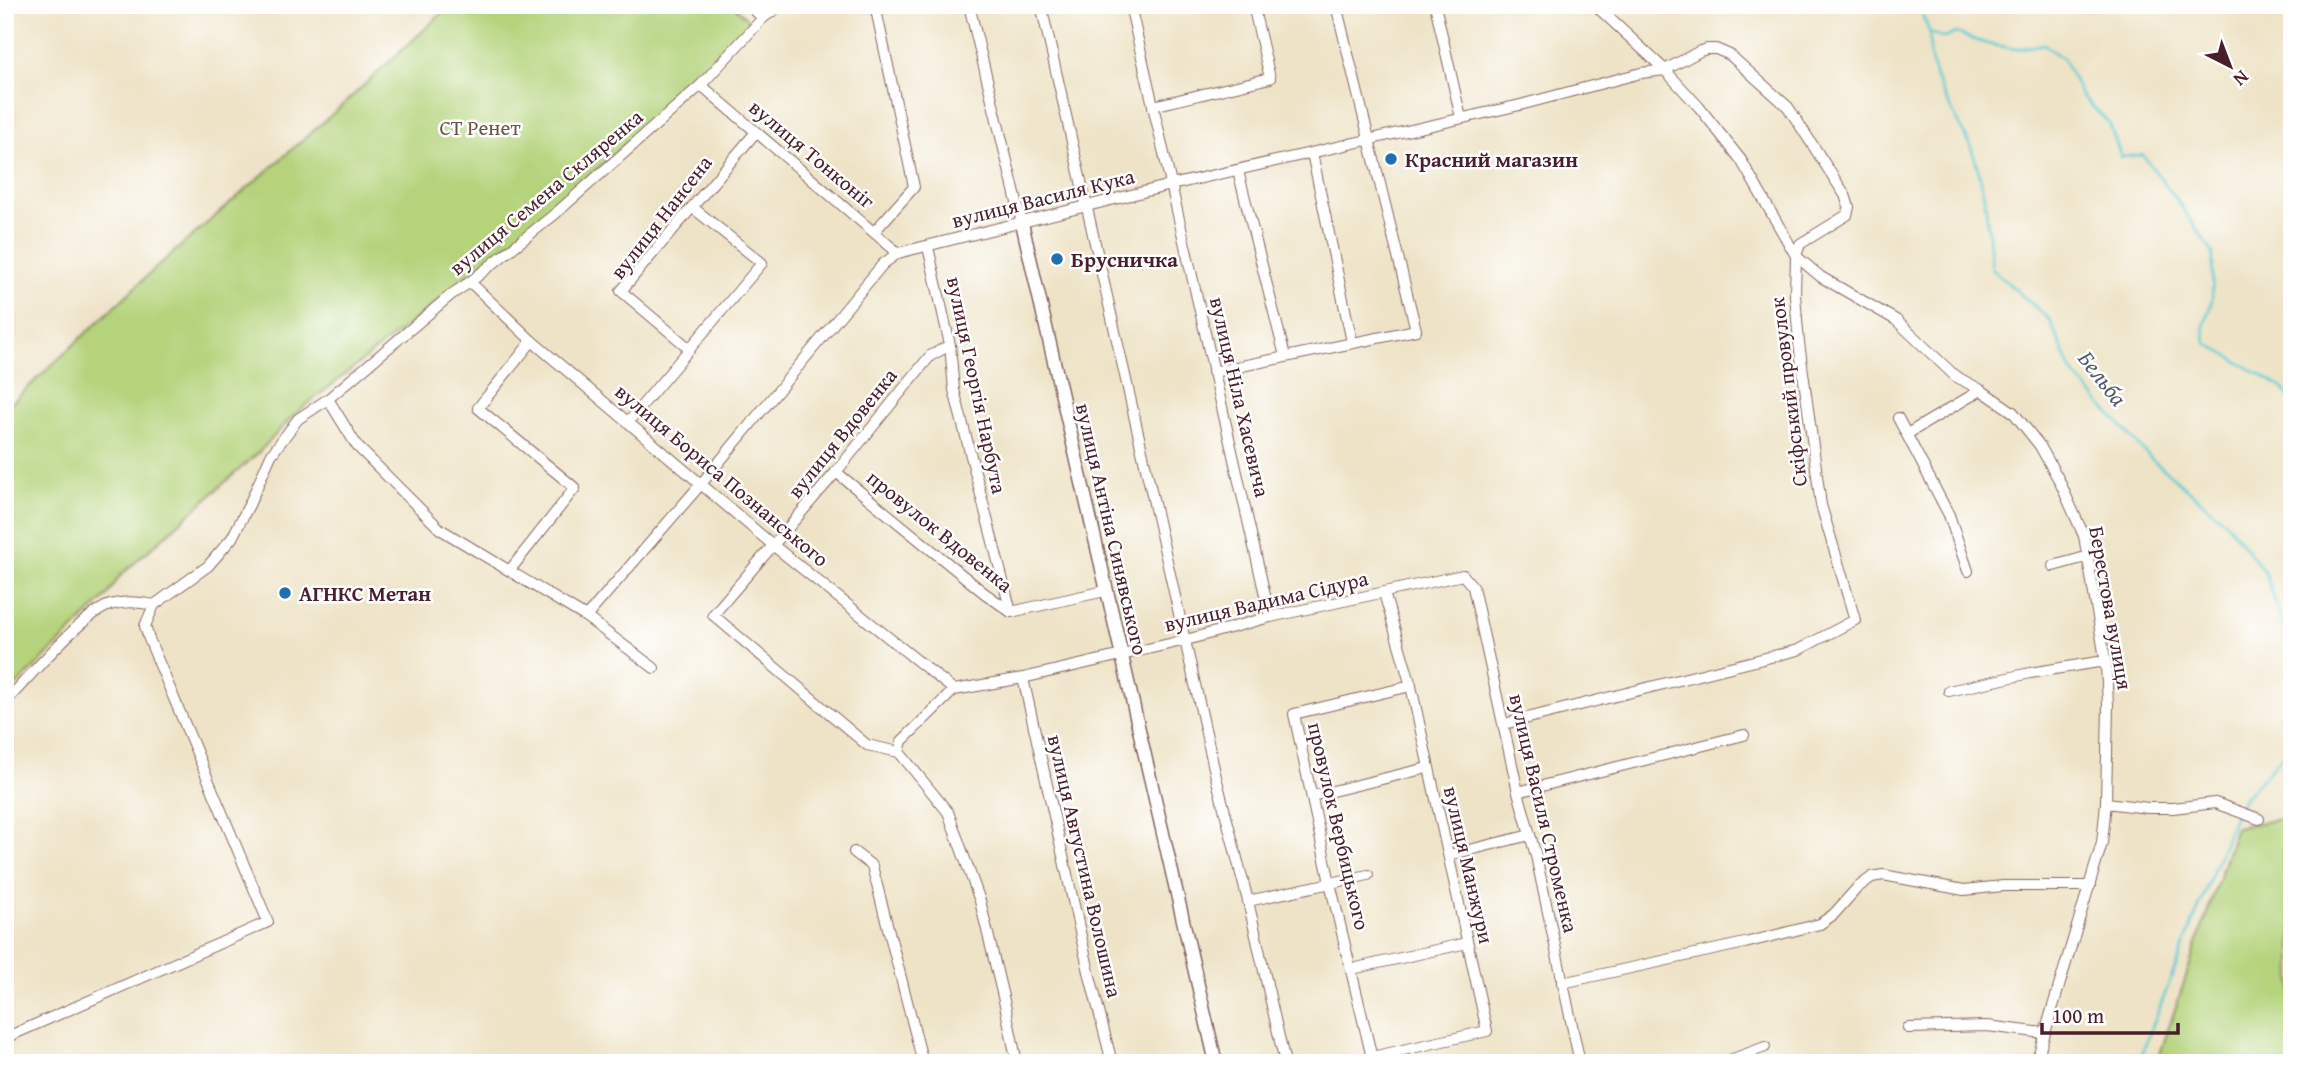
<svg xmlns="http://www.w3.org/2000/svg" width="2297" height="1068" viewBox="0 0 2297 1068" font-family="'Gentium Book Plus',serif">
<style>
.green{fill:#b4d37a;stroke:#7f7952;stroke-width:2}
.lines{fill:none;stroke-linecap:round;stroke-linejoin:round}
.stream{stroke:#5dcad3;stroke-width:2.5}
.minor-casing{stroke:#836461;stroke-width:12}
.tertiary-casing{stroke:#836461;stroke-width:15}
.minor{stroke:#fff;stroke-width:10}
.tertiary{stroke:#fff;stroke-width:12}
.poi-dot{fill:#1f6fb2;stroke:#fff;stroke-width:2.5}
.labels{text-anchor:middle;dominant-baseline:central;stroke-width:5;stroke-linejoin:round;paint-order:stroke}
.park-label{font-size:21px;fill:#6a5543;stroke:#fff}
.street-label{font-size:21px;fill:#4a1f2b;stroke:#fff}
.poi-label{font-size:21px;font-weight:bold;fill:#4a1f2b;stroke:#fff;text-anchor:start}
.water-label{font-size:23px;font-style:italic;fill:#515b66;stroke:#fff}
</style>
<rect width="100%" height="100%" fill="#fff"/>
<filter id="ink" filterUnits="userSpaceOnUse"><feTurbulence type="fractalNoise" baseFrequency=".0143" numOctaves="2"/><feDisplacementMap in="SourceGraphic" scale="14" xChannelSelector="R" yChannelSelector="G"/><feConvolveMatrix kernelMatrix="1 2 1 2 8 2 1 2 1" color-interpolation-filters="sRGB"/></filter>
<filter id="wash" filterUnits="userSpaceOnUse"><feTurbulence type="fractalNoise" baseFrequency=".00686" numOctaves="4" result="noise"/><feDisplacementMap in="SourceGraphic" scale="28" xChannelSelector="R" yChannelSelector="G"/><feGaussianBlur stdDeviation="1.57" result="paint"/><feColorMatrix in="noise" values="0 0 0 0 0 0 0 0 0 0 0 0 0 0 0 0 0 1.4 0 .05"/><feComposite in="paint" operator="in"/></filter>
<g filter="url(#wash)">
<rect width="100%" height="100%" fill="#eee3c6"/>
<g class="green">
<path d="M451,5H733L751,23C612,168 452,290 295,414L260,451L120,576L106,597L5,697V409L159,265L337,110Z"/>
<polygon points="2292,817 2292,1063 2157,1063 2236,827"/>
</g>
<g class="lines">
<g class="stream">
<polyline points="1918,5 1930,33 1945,38 1956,33 1987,44 2016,49 2044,44 2064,60 2081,95 2109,123 2121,157 2143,155 2176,199 2213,253 2212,301 2204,326 2206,343 2283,388 2292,404"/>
<path d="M1930,33C1926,78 1952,105 1969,143C1986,183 1988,226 1992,269L2050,320L2072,372L2149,457L2225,521L2266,574L2283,626L2292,630"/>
<polyline points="2238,809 2245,797 2292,746"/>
<polyline points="2138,1063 2235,815"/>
</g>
</g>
</g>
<g filter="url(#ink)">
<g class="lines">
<defs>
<g id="minor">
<polyline points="749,5 763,18"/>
<polyline points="969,5 1022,223"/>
<polyline points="1041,5 1216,777 1248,901 1285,1063"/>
<polyline points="1130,5 1270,617"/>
<polyline points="1435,5 1461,118"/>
<polyline points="701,85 898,253"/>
<polyline points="1153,106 1270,78 1253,5"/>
<polyline points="1312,153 1352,342"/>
<polyline points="1238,171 1285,356"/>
<polyline points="874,232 914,187 875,5"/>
<polyline points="928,247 950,345 954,390 1011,612"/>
<polyline points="470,282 532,341 774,546 954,690"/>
<polyline points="690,349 621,291 756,132"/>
<polyline points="1213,372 1416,330 1336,5"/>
<polyline points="328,399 357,446 440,529 586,617 654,668"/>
<polyline points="1898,418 1949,515 1968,571"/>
<polyline points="628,422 762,263 692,207"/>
<polyline points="1907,434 1981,390"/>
<polyline points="836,472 983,592 1011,612 1105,591"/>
<polyline points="2053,566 2082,558 2087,559"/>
<polyline points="510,570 575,488 478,408 532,341"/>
<polyline points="586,617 701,484 883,264 898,253 1171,185 1520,105 1641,73 1665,70 1700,51 1707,49 1716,49 1730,55 1788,107 1845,195 1849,207 1847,215 1800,244 1796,256 1821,277 1896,320 1955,376 1981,390 2013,412 2040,446 2059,480 2084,536 2106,664 2108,705 2106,803 2102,843 2036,1063"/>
<polyline points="1023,678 1089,972 1112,1063"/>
<polyline points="1949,691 2030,673 2098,662 2106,664"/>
<path d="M5,702C30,677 79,616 110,605C124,601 140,602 154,605"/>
<polyline points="1504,724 1798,650 1855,620 1821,505 1799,343 1795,295 1796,256 1741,160 1699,107 1665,70 1595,5"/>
<polyline points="899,752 902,741 954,690 1023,678 1186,640 1270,617 1463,575 1473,587 1518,792 1536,856 1580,1063"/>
<polyline points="899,752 867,745 713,615 836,472 930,356 950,345"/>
<polyline points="899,752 948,812 980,901 1005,1005 1017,1063"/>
<polyline points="1518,792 1744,735"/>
<polyline points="1312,796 1427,768"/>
<polyline points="2106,803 2148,808 2173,808 2215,803 2259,819"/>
<polyline points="854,852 872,866 923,1063"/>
<polyline points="1449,855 1530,835"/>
<polyline points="1248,901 1368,875"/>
<polyline points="1352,969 1467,943"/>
<polyline points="1562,983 1745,943 1820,924 1834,914 1857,888 1872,877 1883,875 1964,890 2003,886 2090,886"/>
<polyline points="1908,1028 1987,1026 2044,1033"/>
<polyline points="5,1038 268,922 149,639 145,626 154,605 208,566 232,538 249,505 271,455 298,419 328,399 452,294 470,282 555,214 701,85 763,18 781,5"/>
<polyline points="1372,1057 1487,1031 1411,686 1384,593"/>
<polyline points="1373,1062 1330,883 1294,714 1411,686"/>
<polyline points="1722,1063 1765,1047"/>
</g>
<polyline id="tertiary" points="1022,223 1216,1063"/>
</defs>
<use href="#minor" class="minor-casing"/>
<use href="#tertiary" class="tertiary-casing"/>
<use href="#minor" class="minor"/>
<use href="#tertiary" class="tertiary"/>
</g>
</g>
<g class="poi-dot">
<circle cx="1391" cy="159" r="7"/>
<circle cx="1057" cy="259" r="7"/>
<circle cx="285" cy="593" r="7"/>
</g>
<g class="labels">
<g class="park-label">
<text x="480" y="127">СТ Ренет</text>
</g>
<g class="street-label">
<text transform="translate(812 154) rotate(40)">вулиця Тонконіг</text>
<text transform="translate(546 192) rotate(-40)">вулиця Семена Скляренка</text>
<text transform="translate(1043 198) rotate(-14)">вулиця Василя Кука</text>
<text transform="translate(661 217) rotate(-52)">вулиця Нансена</text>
<text transform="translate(977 385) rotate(78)">вулиця Георгія Нарбута</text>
<text transform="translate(1788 392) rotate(-97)">Скіфський провулок</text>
<text transform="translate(1240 397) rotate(77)">вулиця Ніла Хасевича</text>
<text transform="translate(842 433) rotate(-51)">вулиця Вдовенка</text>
<text transform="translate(722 475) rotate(40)">вулиця Бориса Познанського</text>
<text transform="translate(1112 529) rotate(77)">вулиця Антіна Синявського</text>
<text transform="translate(940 531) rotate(39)">провулок Вдовенка</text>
<text transform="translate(1266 601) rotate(-13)">вулиця Вадима Сідура</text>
<text transform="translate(2111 608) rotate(80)">Берестова вулиця</text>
<text transform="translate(1544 813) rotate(77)">вулиця Василя Строменка</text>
<text transform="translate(1339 826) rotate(77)">провулок Вербицького</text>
<text transform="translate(1469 865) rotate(77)">вулиця Манжури</text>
<text transform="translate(1085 866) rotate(77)">вулиця Августина Волошина</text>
</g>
<g class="poi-label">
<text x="1405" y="159">Красний магазин</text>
<text x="1071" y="259">Брусничка</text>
<text x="299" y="593">АГНКС Метан</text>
</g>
<g class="water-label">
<text transform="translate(2103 378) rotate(52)">Бельба</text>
</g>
</g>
<rect width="2297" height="1068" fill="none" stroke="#fff" stroke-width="28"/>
<g transform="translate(2230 66) rotate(138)" stroke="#ffffff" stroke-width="5" paint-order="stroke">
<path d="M0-5L12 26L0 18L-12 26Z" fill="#4a1f2b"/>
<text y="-10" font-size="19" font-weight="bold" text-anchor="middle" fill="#4a1f2b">N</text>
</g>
<path d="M2042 1023v10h136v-10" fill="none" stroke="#4a1f2b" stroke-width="3.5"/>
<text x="2052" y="1023" font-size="21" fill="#4a1f2b" stroke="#ffffff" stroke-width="5" paint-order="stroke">100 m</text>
</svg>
